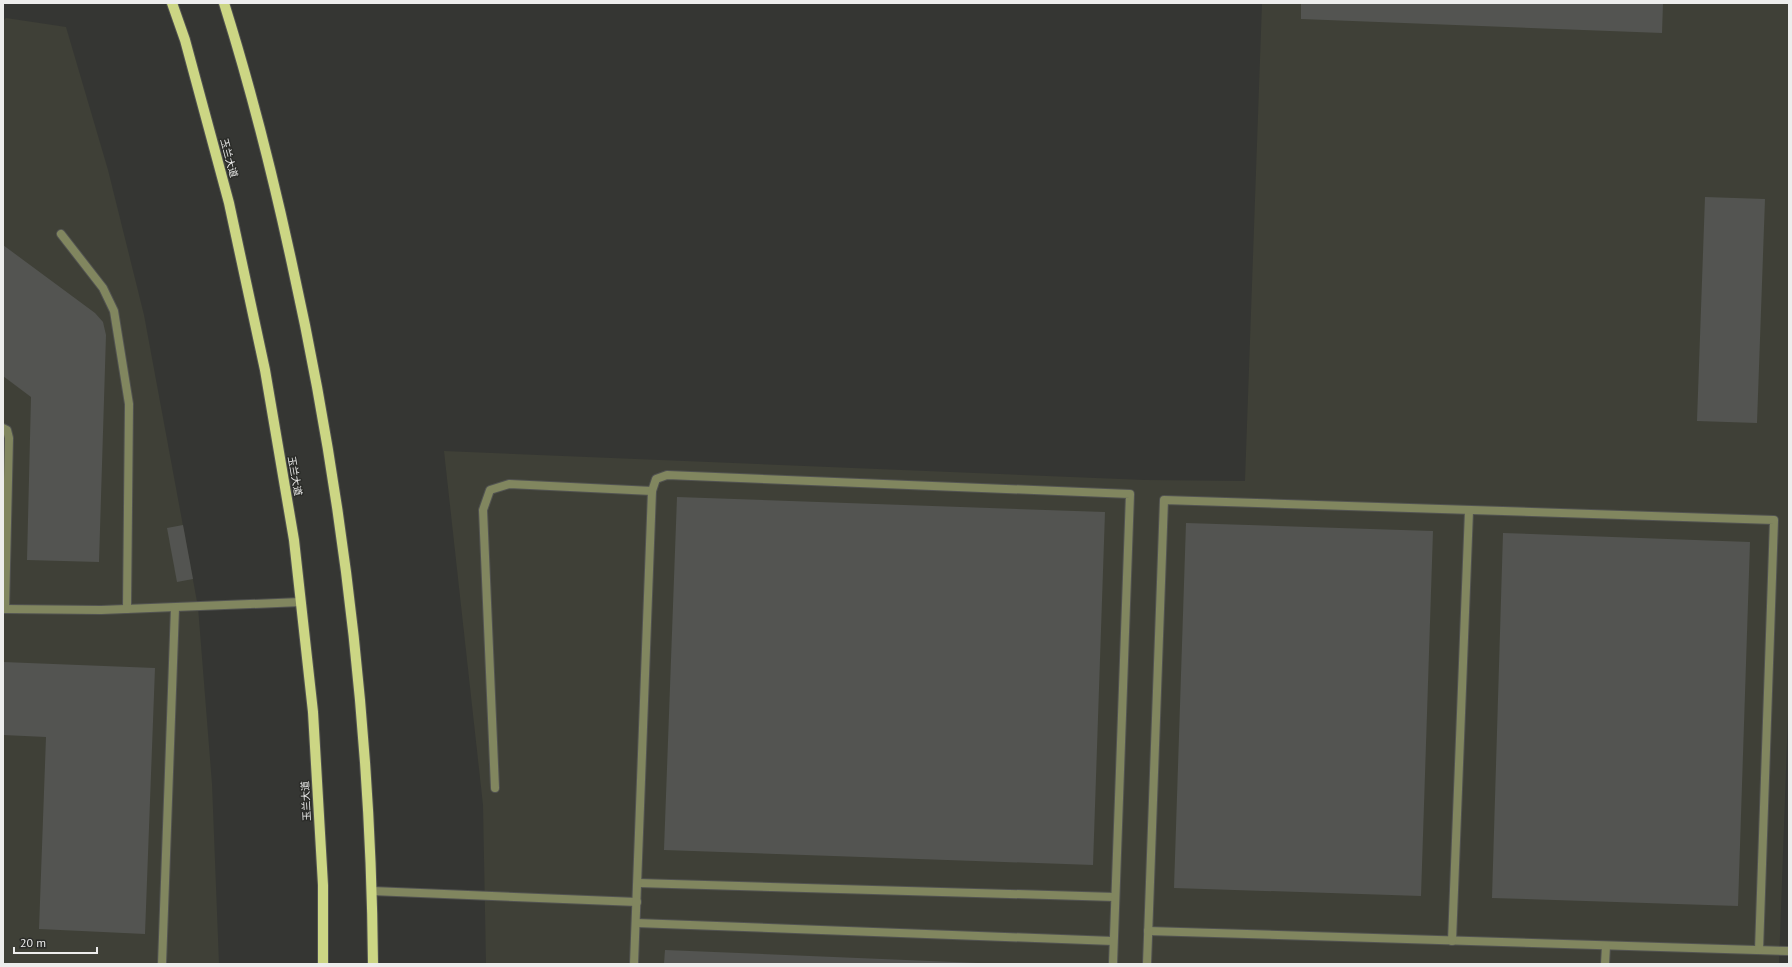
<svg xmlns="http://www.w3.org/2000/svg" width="1792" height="967" viewBox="0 0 1792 967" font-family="'PT Sans','Noto Sans SC',sans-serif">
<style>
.built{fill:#3f4037}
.building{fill:#535451}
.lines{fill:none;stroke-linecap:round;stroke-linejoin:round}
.service-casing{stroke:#525351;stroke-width:10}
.primary-casing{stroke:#525351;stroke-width:12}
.service{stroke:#81865f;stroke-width:8}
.primary{stroke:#ccd684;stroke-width:10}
.labels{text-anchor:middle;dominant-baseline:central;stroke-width:3;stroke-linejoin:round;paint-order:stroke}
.street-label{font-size:10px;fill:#ededec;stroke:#2b2c29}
</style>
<rect width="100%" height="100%" fill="#353633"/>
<g class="built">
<polygon points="1262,3 1789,3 1789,687 1779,964 486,964 483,805 444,451 1145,480 1245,481"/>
<polygon points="6,18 66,27 108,170 144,315 198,607 212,784 219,964 3,964 3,21"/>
</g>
<g class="building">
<polygon points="1301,3 1663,3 1662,33 1301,19"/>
<polygon points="1705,197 1765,199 1757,423 1697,421"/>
<polygon points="3,245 95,313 103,322 106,335 99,562 27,560 31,397 3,376"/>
<polygon points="677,497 1105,512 1093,865 664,850"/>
<polygon points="1186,523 1433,531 1421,896 1174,888"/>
<polygon points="183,525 193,579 177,582 167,528"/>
<polygon points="1503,533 1750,542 1738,906 1492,898"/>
<polygon points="3,662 155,668 145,934 39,929 46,737 3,735"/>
<polygon points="665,950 978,963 978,964 664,964"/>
</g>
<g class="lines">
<defs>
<g id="service">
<polyline points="61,234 103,288 114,311 129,404 127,609"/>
<polyline points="3,428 7,430 9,438 5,609"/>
<polyline points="3,609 101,610 301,602"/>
<polyline points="495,788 483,510 490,490 509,484 652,491"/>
<polyline points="638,883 1115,897"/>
<polyline points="372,891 637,902"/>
<polyline points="636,923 1113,941"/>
<polyline points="1148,931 1789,951"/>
<polyline points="1452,941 1469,511"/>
<polyline points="162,964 175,608"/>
<polyline points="634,964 652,491 656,479 667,475 1130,494 1113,964"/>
<polyline points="1147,964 1164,500 1774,520 1759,950"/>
<polyline points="1605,964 1606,946"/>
</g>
<g id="primary">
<polyline points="172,3 185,40 229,203 265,370 294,540 313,712 323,885 323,964"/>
<path d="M224,3C251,89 273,176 292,264C343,494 371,728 373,964"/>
</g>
</defs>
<use href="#service" class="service-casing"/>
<use href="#primary" class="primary-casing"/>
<use href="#service" class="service"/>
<use href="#primary" class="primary"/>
</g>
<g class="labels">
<g class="street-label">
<text transform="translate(229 158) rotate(75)">玉兰大道</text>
<text transform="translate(295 476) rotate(80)">玉兰大道</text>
<text transform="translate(306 801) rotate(-93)">玉兰大道</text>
</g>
</g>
<rect width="1792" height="967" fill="none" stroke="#ededec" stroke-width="8"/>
<path d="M14 947v6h83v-6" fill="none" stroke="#ededec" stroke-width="2"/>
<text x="20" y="947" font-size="12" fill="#ededec" stroke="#2b2c29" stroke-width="3" paint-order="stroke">20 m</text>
</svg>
